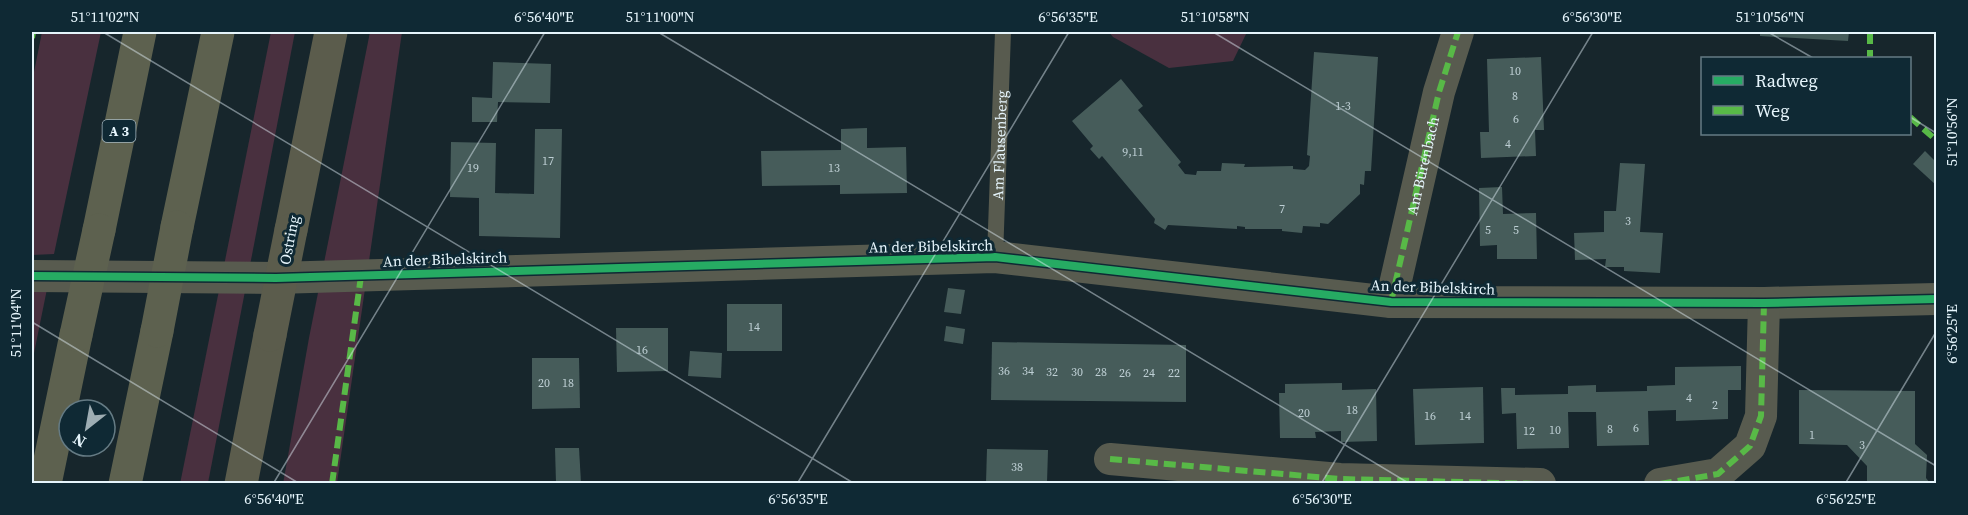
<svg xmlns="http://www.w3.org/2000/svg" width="1968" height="515" viewBox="0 0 1968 515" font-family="'Source Serif 4',serif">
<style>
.green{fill:#49303f}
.building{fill:#465c5a}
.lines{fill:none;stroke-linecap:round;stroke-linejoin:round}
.service{stroke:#585b4f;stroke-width:16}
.minor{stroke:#585b4f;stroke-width:32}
.secondary{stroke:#5b5c4c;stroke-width:33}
.motorway{stroke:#5d614f;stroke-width:33}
.secondary-bridge{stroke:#5b5c4c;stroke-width:33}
.motorway-bridge{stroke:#5d614f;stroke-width:33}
.quiet{stroke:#58b947;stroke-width:6;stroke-dasharray:12 6;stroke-linecap:butt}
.cycleway-casing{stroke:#0f2934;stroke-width:11}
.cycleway{stroke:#26ab63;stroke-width:8}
.ticks{fill:none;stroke:#e6f5fc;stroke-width:1.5;stroke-opacity:0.45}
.labels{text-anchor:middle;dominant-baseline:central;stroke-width:6;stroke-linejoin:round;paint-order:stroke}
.number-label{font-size:12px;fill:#becfd4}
.shield{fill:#0f2934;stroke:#a6b8c0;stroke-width:1.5}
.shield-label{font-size:14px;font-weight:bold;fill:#e6f5fc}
.street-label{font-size:15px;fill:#e6f5fc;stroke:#0f2934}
.neatline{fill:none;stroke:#e6f5fc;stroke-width:2}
.ticks-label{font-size:15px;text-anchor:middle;fill:#e6f5fc}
</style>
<rect width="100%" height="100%" fill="#17262c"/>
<g class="green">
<polygon points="42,32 101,32 54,254 32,255 32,82"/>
<polygon points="271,32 295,32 208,483 180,484"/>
<polygon points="370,32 402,32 337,483 283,484 309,338"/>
<polygon points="1109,32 1247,32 1233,61 1169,68 1113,37"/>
<polygon points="32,288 47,289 32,363"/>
</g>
<g class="building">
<polygon points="1760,32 1849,32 1848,41 1760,36"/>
<polygon points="1314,52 1378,57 1371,171 1365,171 1364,185 1360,184 1360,194 1328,224 1320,223 1320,227 1303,226 1302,233 1282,231 1282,229 1245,229 1245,227 1237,226 1237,229 1168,225 1165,230 1154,223 1155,219 1102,156 1099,159 1090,149 1093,146 1072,121 1121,79 1143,106 1138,110 1181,162 1178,165 1185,174 1196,175 1197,171 1221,171 1222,163 1245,164 1244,167 1293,166 1293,169 1305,170 1309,166 1310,156 1307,155"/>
<polygon points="1541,57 1544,130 1535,130 1536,156 1481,158 1480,132 1489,132 1487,59"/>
<polygon points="493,62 551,64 550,103 498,102 497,122 472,122 472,97 492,98"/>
<polygon points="867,128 867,148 906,147 907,193 840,194 840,185 762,186 761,151 841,150 841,129"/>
<polygon points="535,129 562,129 560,238 479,236 479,198 450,197 451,142 496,143 495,193 534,194"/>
<polygon points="1925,151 1936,162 1936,185 1913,164"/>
<polygon points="1620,163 1645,164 1640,232 1663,233 1660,273 1624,271 1624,267 1605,267 1606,259 1575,260 1574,233 1604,232 1604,211 1616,211"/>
<polygon points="1502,187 1503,214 1536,213 1537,259 1497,259 1497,245 1480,246 1479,188"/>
<polygon points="948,288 965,290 961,314 944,312"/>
<rect x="727" y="304" width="55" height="47"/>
<polygon points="946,326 965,329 963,344 944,341"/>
<polygon points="616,328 668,328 668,371 617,372"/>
<polygon points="992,342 1186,345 1186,402 991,400"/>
<polygon points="690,351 722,353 721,378 688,376"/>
<polygon points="532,358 579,358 580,408 532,409"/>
<polygon points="1741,366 1741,390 1728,390 1728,419 1676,421 1676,410 1648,411 1649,445 1597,446 1596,412 1568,412 1569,448 1517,449 1516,413 1502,414 1501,388 1515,388 1515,395 1568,394 1568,386 1596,385 1596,392 1647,391 1647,386 1675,385 1675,367"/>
<polygon points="1342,383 1342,390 1376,389 1377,441 1341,442 1341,431 1315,432 1316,438 1280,438 1279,393 1285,393 1285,384"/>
<polygon points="1483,387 1484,443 1415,445 1413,389"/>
<polygon points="1799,390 1915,391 1915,444 1927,455 1926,478 1930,483 1867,483 1867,466 1847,445 1799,444"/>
<polygon points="555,448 579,448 581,483 556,483"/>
<polygon points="987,449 1048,450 1047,483 986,483"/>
</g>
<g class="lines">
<path class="service" id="s1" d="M995,257L1003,32"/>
<g class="minor">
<polyline points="32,276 276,278 995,257 1391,302 1764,303 1936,299"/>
<path id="s2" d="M1391,302L1439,92L1458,32"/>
<polyline points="1110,459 1340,479 1540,484"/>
<polyline points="1660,484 1718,474 1750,446 1761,416 1764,303"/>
</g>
<g class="secondary">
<polyline points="291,230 331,32"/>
<polyline points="241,484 270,335"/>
</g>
<g class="motorway">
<polyline points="177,227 218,32"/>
<polyline points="99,230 140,32"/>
<polyline points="45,484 76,335"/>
<polyline points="125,484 157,331"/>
</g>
<polyline class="secondary-bridge" points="270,335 291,230"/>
<g class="motorway-bridge">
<polyline points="157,331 177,227"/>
<polyline points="76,335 99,230"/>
</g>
<g class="quiet">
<polyline points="1870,32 1870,58"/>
<polyline points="32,38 33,32"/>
<polyline points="1910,117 1936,140"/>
<polyline points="1391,302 1439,92 1458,32"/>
<polyline points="1110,459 1340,479 1540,484"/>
<polyline points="332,484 361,276"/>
<polyline points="1660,484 1718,474 1750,446 1761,416 1764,303"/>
</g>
<defs>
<polyline id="cycleway" points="32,276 276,278 995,257 1391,302 1764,303 1936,299"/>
</defs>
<use href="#cycleway" class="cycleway-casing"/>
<use href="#cycleway" class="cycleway"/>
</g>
<path class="ticks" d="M103,32L855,484M658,32L1410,484M1213,32L1936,466M1768,32L1813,58M1910,117L1936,133M32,322L300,484M273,484L545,32M797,484L1069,32M1321,484L1593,32M1845,484L1936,332"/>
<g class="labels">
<g class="number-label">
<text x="1515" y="71">10</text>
<text x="1515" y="96">8</text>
<text x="1343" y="106">1-3</text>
<text x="1516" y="119">6</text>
<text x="1508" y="144">4</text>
<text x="1133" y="152">9,11</text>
<text x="548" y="161">17</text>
<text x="473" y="168">19</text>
<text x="834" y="168">13</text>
<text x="1282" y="209">7</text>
<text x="1628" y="221">3</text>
<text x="1488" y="230">5</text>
<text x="1516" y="230">5</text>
<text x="754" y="327">14</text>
<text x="642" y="350">16</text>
<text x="1004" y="371">36</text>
<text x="1028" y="371">34</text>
<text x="1052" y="372">32</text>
<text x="1077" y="372">30</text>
<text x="1101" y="372">28</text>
<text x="1125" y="373">26</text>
<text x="1149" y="373">24</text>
<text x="1174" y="373">22</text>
<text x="544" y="383">20</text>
<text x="568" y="383">18</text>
<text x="1689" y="398">4</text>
<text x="1715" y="405">2</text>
<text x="1352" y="410">18</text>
<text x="1304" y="413">20</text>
<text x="1430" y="416">16</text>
<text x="1465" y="416">14</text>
<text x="1636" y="428">6</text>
<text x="1610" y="429">8</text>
<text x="1555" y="430">10</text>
<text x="1529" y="431">12</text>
<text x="1812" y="435">1</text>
<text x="1862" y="445">3</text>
<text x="1017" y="467">38</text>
</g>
<rect class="shield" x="102.5" y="120" width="33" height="22" rx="4.5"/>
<g class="shield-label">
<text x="119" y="131">A 3</text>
</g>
<g class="street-label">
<text stroke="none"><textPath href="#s1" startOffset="112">Am Flausenberg</textPath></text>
<text stroke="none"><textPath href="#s2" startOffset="140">Am Bürenbach</textPath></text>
<text transform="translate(289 240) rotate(-79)">Ostring</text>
<text transform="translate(931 246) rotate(-1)">An der Bibelskirch</text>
<text transform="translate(445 259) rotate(-2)">An der Bibelskirch</text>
<text transform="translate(1433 287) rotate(2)">An der Bibelskirch</text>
</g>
</g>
<rect width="1968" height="515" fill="none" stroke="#0f2934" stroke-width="66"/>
<rect x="1701" y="57" width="210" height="78" fill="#0f2934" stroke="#657b84" stroke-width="1.5"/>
<rect x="1713" y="76" width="30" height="9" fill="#26ab63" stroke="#657b84" stroke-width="1.5"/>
<text x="1755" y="87" font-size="18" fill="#e6f5fc">Radweg</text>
<rect x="1713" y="106" width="30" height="9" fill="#58b947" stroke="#657b84" stroke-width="1.5"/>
<text x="1755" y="117" font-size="18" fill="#e6f5fc">Weg</text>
<g transform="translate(87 428) rotate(211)"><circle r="28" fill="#0f2934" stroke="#657b84" stroke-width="1.5"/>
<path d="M0-4.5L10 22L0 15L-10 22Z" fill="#9eadb3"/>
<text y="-9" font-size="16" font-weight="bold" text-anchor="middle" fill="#e6f5fc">N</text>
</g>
<rect x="33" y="33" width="1902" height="449" class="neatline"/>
<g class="ticks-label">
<text x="105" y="22">51°11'02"N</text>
<text x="544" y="22">6°56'40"E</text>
<text x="660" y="22">51°11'00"N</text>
<text x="1068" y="22">6°56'35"E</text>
<text x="1215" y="22">51°10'58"N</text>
<text x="1592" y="22">6°56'30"E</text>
<text x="1770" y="22">51°10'56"N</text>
<text transform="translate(1952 132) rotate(-90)" y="5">51°10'56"N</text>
<text transform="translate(16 323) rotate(-90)" y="5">51°11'04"N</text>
<text transform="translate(1952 334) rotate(-90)" y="5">6°56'25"E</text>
<text x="274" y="504">6°56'40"E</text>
<text x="798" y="504">6°56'35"E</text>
<text x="1322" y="504">6°56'30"E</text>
<text x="1846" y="504">6°56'25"E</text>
</g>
</svg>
